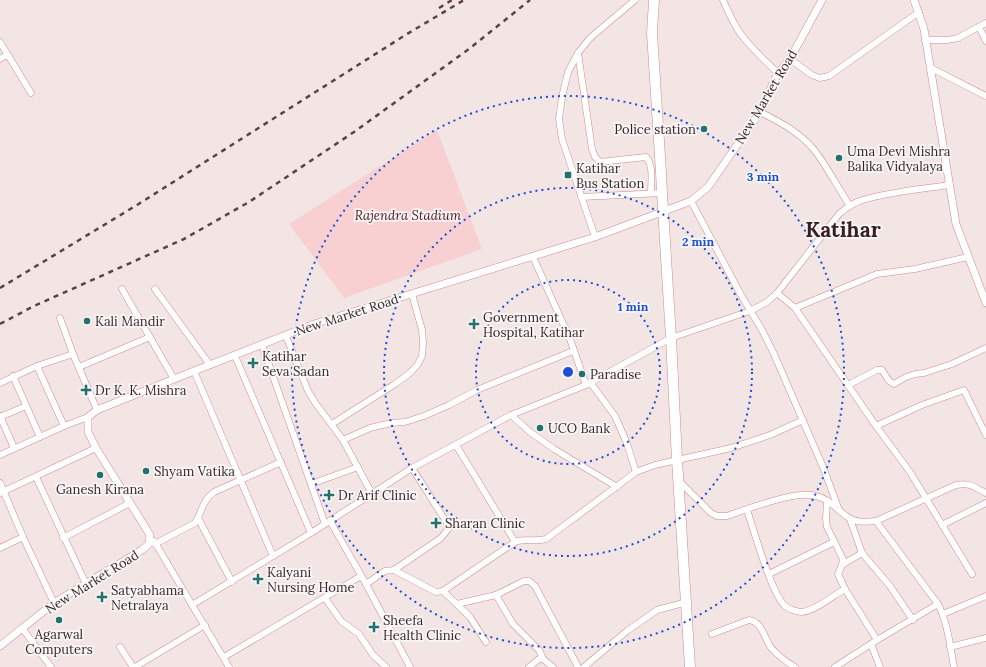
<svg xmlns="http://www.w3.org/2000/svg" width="986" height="667" viewBox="0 0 986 667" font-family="Lora,serif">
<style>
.green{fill:#f9d0d2}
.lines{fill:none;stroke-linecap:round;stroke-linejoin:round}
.minor-casing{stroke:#d18a90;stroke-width:7}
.tertiary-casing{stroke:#d18a90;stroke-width:8}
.trunk-casing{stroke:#d18a90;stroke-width:11}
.minor{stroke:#fff;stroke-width:6}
.tertiary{stroke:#fff;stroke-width:7}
.trunk{stroke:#fff;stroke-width:10}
.rail{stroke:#5c4245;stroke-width:2.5;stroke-dasharray:5 5;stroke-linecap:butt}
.ring{fill:none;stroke:#1d4ed8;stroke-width:2;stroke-dasharray:2 4}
.poi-dot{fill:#25706f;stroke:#f6f6f6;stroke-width:1.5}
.labels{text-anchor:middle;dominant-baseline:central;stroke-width:3.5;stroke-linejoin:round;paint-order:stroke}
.street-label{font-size:13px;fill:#3a1e21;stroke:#f6f6f6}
.poi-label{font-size:13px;fill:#3a1e21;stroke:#f6f6f6;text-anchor:start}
.park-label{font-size:13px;font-style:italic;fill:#581421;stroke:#f6f6f6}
.town-label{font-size:21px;font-weight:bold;fill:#3a1e21;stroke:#f6f6f6}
.centre{fill:#1d4ed8;stroke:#f6f6f6;stroke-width:2}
.ring-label{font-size:12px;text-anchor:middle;font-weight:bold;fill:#1d4ed8;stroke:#f6f6f6;stroke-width:3.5;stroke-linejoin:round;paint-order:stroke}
</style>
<rect width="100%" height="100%" fill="#f4e5e5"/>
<polygon class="green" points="437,130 482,249 344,298 289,224"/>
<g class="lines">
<defs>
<g id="minor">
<path d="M723,0C728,11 733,23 740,33C751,48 765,61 778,73"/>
<polyline points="979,27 986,41"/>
<polyline points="925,40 947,40 958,38 986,23"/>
<polyline points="0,42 31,93"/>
<path d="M578,53L592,149L595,157L600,162L646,157C654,166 651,182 651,193"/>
<polyline points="0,59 7,55"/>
<polyline points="790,59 812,75 820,78 829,76 919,12"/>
<polyline points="931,68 986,96"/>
<path d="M760,112C780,122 801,133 815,151C828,168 838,188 850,206"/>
<polyline points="581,197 662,193"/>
<polyline points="691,201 741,295 762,330 774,354 823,467 839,510"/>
<polyline points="595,237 562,139 559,119 562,97 568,72 578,53 590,38 635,0"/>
<polyline points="533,257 570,339 586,385"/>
<polyline points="122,289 174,379"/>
<polyline points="155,289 210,365"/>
<polyline points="777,293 795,308 876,426 910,472 972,574"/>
<polyline points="795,308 877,274 915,269 968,257"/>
<polyline points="60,318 73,354 97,410"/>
<polyline points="286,336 308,391 316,404 343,440 372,494"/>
<polyline points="262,345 325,524"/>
<polyline points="235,356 311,533"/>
<polyline points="37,366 64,426"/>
<polyline points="79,367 150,337"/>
<polyline points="194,371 273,556"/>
<polyline points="13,376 40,437"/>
<polyline points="590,382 615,416 626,441 636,472"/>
<polyline points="0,383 37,366 73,354"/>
<polyline points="848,385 877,370 882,370 889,381 894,384 906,377 915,374 924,373 952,364 986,348"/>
<polyline points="511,415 530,432 554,449 617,487"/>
<polyline points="0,416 14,448"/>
<polyline points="0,417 26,406"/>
<polyline points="332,424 395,384 410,373 418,364 422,356 423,343 422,330 412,294"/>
<polyline points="876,426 922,405 964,390 986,435"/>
<polyline points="343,440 370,428 391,423 405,422 424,416 449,405 477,390 573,351"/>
<polyline points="456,445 515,542"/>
<polyline points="0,455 64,426 88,417"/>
<polyline points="36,477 86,584"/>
<path d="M679,481L711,513L717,516H727C748,509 795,490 816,496C830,499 838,511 849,518C857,523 867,522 876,521L956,485C970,482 974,487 986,493"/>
<polyline points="0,483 23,537 54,603"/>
<polyline points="311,484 358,467"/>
<polyline points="0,493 96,448"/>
<polyline points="827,501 826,519 827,527 843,559 842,565 838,574 845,589 877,640"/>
<path d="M747,510C754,530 771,593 785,606C789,609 797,612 802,612C815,611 834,595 845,589"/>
<polyline points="198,518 232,582"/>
<polyline points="850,519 862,553 890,586 913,620"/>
<polyline points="330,521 366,584 410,667"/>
<path d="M876,521L938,604C948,624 950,646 954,667"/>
<polyline points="942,525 986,503"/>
<polyline points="63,538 130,503"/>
<polyline points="154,541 229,667"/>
<path d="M155,544L195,523C203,511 201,502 214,492L281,462"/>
<polyline points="0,548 23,537"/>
<polyline points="842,565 862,553"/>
<polyline points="394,570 441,538 449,528 447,523 412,468"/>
<polyline points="769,574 834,542"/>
<path d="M366,584L385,571L394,570L436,592L443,591L515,542C525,538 535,542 546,539L636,472L655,465L731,448L770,435L803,420"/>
<polyline points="443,591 470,617 486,642"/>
<polyline points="496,595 513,624 539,650 543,659"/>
<polyline points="325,598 341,621 359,634 373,655 386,667"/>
<polyline points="457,604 496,595 524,581 529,581 535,586 578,667"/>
<path d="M192,605L311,533L412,468L511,415L586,385L671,338L750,311L767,302L777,293L839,214C846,208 854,202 863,200C888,192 922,189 949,185"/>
<polyline points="943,614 986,596"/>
<polyline points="22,628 51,667"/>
<path d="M712,634L749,620C763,622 764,639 772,649C779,656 786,662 795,667"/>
<polyline points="871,644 880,667"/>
<polyline points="120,647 133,667"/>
<polyline points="950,647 986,638"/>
<polyline points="224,657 361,576"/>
<polyline points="135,667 205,625"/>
<polyline points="529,667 539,659 543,659 553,667"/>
<polyline points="584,667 627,631 657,610 687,602"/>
<polyline points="835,667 877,640 938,604"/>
</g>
<g id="tertiary">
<polyline points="914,0 924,29 956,224 986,303"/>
<polyline points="0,646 54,603 142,550 149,544 150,535 96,448 88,432 88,417 97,410 194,371 314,324 595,237 691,201 708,187 760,112 778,73 790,59 822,0"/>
</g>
<polyline id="trunk" points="654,0 652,33 661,172 662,193 671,338 677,460 690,667"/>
</defs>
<use href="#minor" class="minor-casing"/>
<use href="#tertiary" class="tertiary-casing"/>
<use href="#trunk" class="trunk-casing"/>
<use href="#minor" class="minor"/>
<use href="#tertiary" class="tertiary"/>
<use href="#trunk" class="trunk"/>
<g class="rail">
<polyline points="439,8 452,0"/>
<polyline points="0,288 137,205 407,34 464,0"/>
<polyline points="0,324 34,306 184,239 249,202 354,132 469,49 530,0"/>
</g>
</g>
<g class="ring">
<circle cx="568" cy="372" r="92"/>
<circle cx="568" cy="372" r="184"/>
<circle cx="568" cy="372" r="276"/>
</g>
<g class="poi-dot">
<circle cx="704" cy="129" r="4"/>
<circle cx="839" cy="158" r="4"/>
<rect x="564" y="171" width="8" height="8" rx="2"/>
<circle cx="87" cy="321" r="4"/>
<path d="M472 318h4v4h4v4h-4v4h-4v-4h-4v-4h4z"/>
<path d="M251 357h4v4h4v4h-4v4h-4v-4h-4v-4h4z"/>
<circle cx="582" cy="374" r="4"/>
<path d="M84 384h4v4h4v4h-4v4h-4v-4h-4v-4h4z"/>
<circle cx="540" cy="428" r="4"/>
<circle cx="146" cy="471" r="4"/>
<circle cx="100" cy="475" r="4"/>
<path d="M327 489h4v4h4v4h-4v4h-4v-4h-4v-4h4z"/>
<path d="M434 517h4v4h4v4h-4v4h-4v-4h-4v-4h4z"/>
<path d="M256 573h4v4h4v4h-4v4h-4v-4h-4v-4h4z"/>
<path d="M100 591h4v4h4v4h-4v4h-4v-4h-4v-4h4z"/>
<circle cx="59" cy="620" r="4"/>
<path d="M372 621h4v4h4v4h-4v4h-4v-4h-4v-4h4z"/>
</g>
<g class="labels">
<g class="street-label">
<text transform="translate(766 97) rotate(-59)">New Market Road</text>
<text transform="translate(347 315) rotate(-18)">New Market Road</text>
<text transform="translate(92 582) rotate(-32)">New Market Road</text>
</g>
<g class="poi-label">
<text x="696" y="129" text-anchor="end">Police station</text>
<text x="847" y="151">Uma Devi Mishra<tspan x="847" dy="15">Balika Vidyalaya</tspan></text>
<text x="576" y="168">Katihar<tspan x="576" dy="15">Bus Station</tspan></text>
<text x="483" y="317">Government<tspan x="483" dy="15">Hospital, Katihar</tspan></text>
<text x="95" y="321">Kali Mandir</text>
<text x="262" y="356">Katihar<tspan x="262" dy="15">Seva Sadan</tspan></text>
<text x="590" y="374">Paradise</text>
<text x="95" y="390">Dr K. K. Mishra</text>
<text x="548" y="428">UCO Bank</text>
<text x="154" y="471">Shyam Vatika</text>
<text x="100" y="489" text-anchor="middle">Ganesh Kirana</text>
<text x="338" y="495">Dr Arif Clinic</text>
<text x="445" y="523">Sharan Clinic</text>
<text x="267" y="572">Kalyani<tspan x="267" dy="15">Nursing Home</tspan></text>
<text x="111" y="590">Satyabhama<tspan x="111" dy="15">Netralaya</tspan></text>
<text x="383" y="620">Sheefa<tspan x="383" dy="15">Health Clinic</tspan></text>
<text x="59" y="634" text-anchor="middle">Agarwal<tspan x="59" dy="15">Computers</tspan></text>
</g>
<g class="park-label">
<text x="408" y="215">Rajendra Stadium</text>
</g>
<g class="town-label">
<text x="843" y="229">Katihar</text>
</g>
</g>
<circle cx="568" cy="372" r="6" class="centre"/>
<g class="ring-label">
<text x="763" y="181">3 min</text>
<text x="698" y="246">2 min</text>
<text x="633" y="311">1 min</text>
</g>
</svg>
